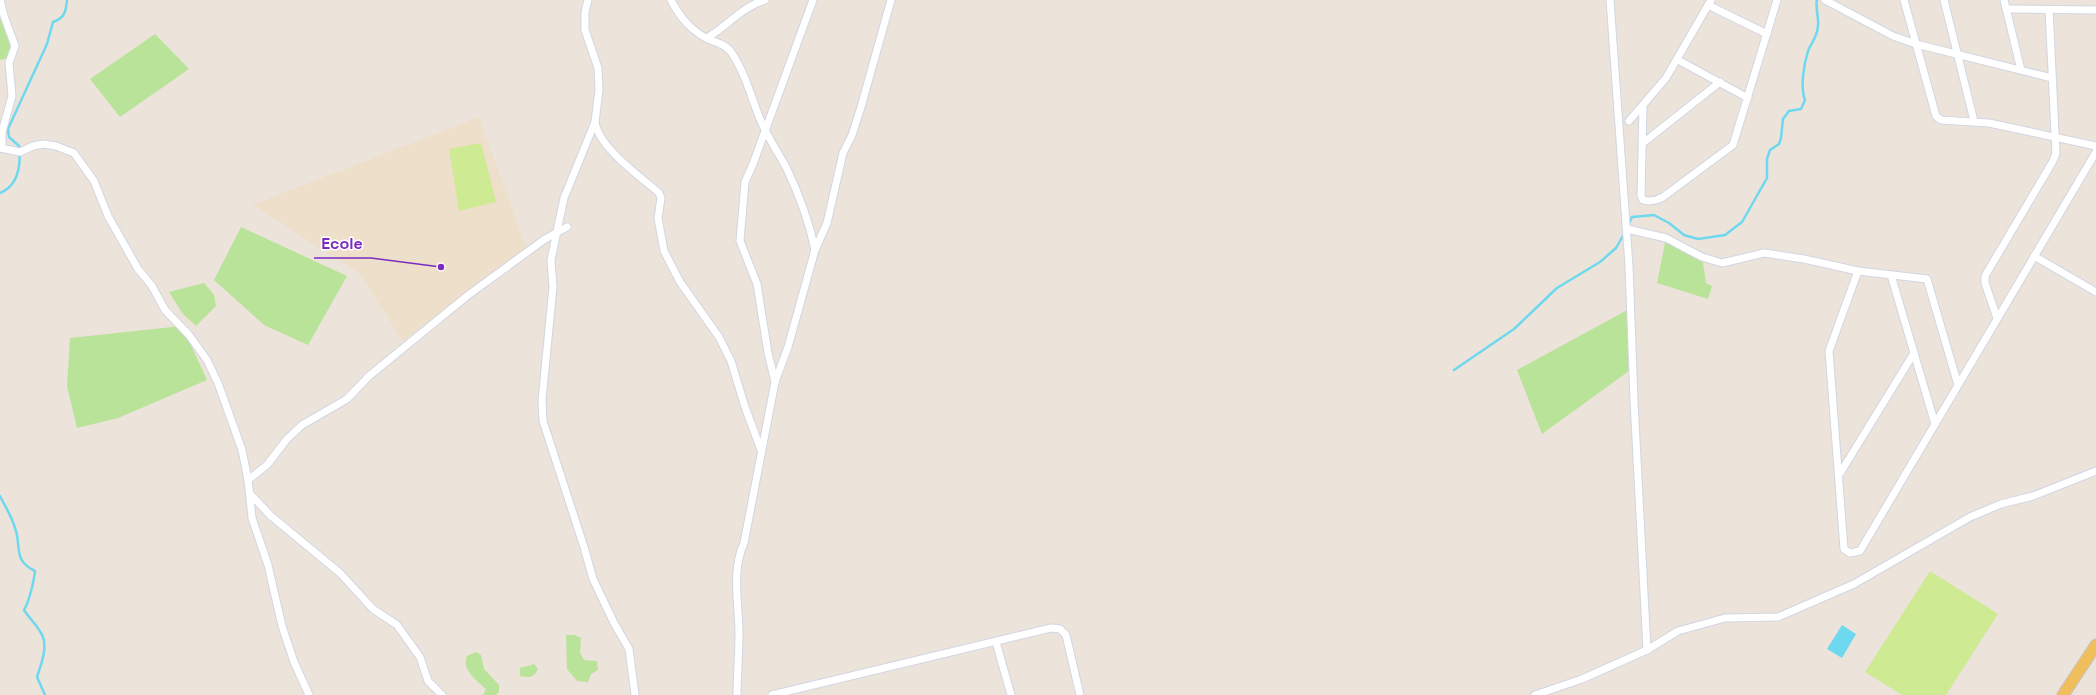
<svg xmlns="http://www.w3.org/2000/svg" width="2096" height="695" viewBox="0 0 2096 695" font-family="'Space Grotesk',sans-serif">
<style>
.education{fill:#eedfcb}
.green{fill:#b9e398}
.pitch{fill:#ceea93}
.water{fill:#6ed9ee}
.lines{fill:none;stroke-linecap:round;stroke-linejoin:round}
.stream{stroke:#6ed9ee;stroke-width:2.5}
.minor-casing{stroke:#d1d6e3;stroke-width:9}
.primary-casing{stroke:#c3c3c3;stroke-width:13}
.minor{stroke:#fff;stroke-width:7}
.primary{stroke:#f0bf5c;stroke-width:11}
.leader{fill:none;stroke:#7b2cbf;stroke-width:1.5}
.callout-dot{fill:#7b2cbf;stroke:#fff;stroke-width:1.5}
.callout-label{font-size:16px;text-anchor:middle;font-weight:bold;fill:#7b2cbf;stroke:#fff;stroke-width:3;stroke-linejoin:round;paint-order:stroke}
</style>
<rect width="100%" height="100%" fill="#ece3db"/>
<polygon class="education" points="479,117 526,247 403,341 359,273 252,205"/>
<g class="green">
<polygon points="0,15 1,19 14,35 11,57 0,60"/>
<polygon points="155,34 189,69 120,117 90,79"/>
<polygon points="241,227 347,276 308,345 264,325 214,280"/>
<polygon points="1666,238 1702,257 1706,283 1712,286 1708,299 1657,283"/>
<polygon points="204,283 214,295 216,306 196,326 183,314 169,292"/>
<polygon points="1631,308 1633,368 1542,434 1517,370"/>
<polygon points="182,326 207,380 118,418 77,428 67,386 70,338"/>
<polygon points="566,635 574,635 581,638 580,653 584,660 597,661 598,670 591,674 588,682 577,681 567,669"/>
<path d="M476,652L481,655L484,669L499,685V692L496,695H483L486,689C477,681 461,669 467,656Z"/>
<path d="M534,664L538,669C534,678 528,678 520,676V668Z"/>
</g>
<g class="pitch">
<polygon points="481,143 496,202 459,211 449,149"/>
<polygon points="1930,571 1998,614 1946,695 1902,695 1865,672"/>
</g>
<polygon class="water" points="1842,625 1856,634 1842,658 1827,649"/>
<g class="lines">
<g class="stream">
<path d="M0,193C19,185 21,164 19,146L9,137L8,129L47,44L53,22C65,18 66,11 67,0"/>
<path d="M1628,226L1632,217L1654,215L1669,223L1684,235L1698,239L1725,235L1742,222L1767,178V159L1770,150L1779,144L1781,138L1783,119L1789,111L1801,109L1805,100C1800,87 1804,64 1808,51C1812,41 1818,36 1818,25C1819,17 1815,7 1817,0"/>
<polyline points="1454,370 1514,329 1557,288 1600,262 1616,248 1624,234"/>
<path d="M0,496C5,506 12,517 15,528C22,546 12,560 35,571C34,581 29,602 24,610C29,618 37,625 41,633C49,646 41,664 37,677L45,695"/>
</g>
<defs>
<g id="minor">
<polyline points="0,0 4,16 15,46 9,63 12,96 2,132 2,148"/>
<polyline points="588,0 585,12 585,30 598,68 599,90 595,122 564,198 551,260 553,287 542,400 543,421 584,547 593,579 614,623 629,649 635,695"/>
<path d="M671,0C680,17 690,30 708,39C716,42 726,45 731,52C745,72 751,97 760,119C767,136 777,151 786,167C799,194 809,221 815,250"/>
<polyline points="1610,0 1629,266 1634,401 1647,650"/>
<polyline points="1825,0 1893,36 1916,44 2052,78"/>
<polyline points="1904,0 1936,116 1941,120 1989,123 2096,146"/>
<polyline points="1944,0 1974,121"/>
<polyline points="2004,0 2021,70"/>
<polyline points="1708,5 1767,34"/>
<polyline points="2006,9 2096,10"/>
<path d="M707,38C726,27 743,6 765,0"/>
<polyline points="1678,60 1748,98"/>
<path d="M1643,106L1641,196L1643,200C1650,202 1656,201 1663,197L1733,145L1777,0"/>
<polyline points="1629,121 1666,78 1711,0"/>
<path d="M595,122C599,148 640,176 659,193L661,198L658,218L664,251L680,282L719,337L731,361L745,407L761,450"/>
<polyline points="1643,143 1720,82"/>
<polyline points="0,148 20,152 33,146 43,144 56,146 74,153 94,181 108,216 138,269 152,286 165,310 189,335 207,360 218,383 242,450 248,480 252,518 268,565 282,626 294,662 309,695"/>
<polyline points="1627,229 1666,238 1702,257 1722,263 1764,253 1804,259 1858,271"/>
<polyline points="2034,256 2096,292"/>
<polyline points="1891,275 1935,424"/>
<polyline points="1997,318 1985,283 1985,276 2053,161 2056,153 2049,10"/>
<polyline points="775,382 768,353 757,284 740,241 745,182 753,164 813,0"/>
<polyline points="1958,385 1927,279 1858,271 1829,351 1844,549 1850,553 1860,551 2096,152"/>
<polyline points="1839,475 1914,353"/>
<polyline points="248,480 267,465 287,439 302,425 347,399 369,376 467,296 545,239 567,227"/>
<polyline points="250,494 271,516 340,573 373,609 397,625 420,657 428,681 442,695"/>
<polyline points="996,642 1011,695"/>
<path d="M737,695C737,675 739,654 739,634C739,603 731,571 744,543L775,382L788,347L815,250L827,223L843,153L852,135L861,107L891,0"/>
<polyline points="772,695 1051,628 1060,629 1066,635 1080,695"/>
<polyline points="1535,695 1582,679 1647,650 1678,631 1725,618 1778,617 1854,584 1970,517 2001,504 2033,496 2096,471"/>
</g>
<polyline id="primary" points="2063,695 2096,645"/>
</defs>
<use href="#minor" class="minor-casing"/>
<use href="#primary" class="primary-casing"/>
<use href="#minor" class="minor"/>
<use href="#primary" class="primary"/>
</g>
<path class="leader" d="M441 267L371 258H314"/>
<circle class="callout-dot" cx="441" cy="267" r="4"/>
<g class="callout-label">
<text x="342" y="249">Ecole</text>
</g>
</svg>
